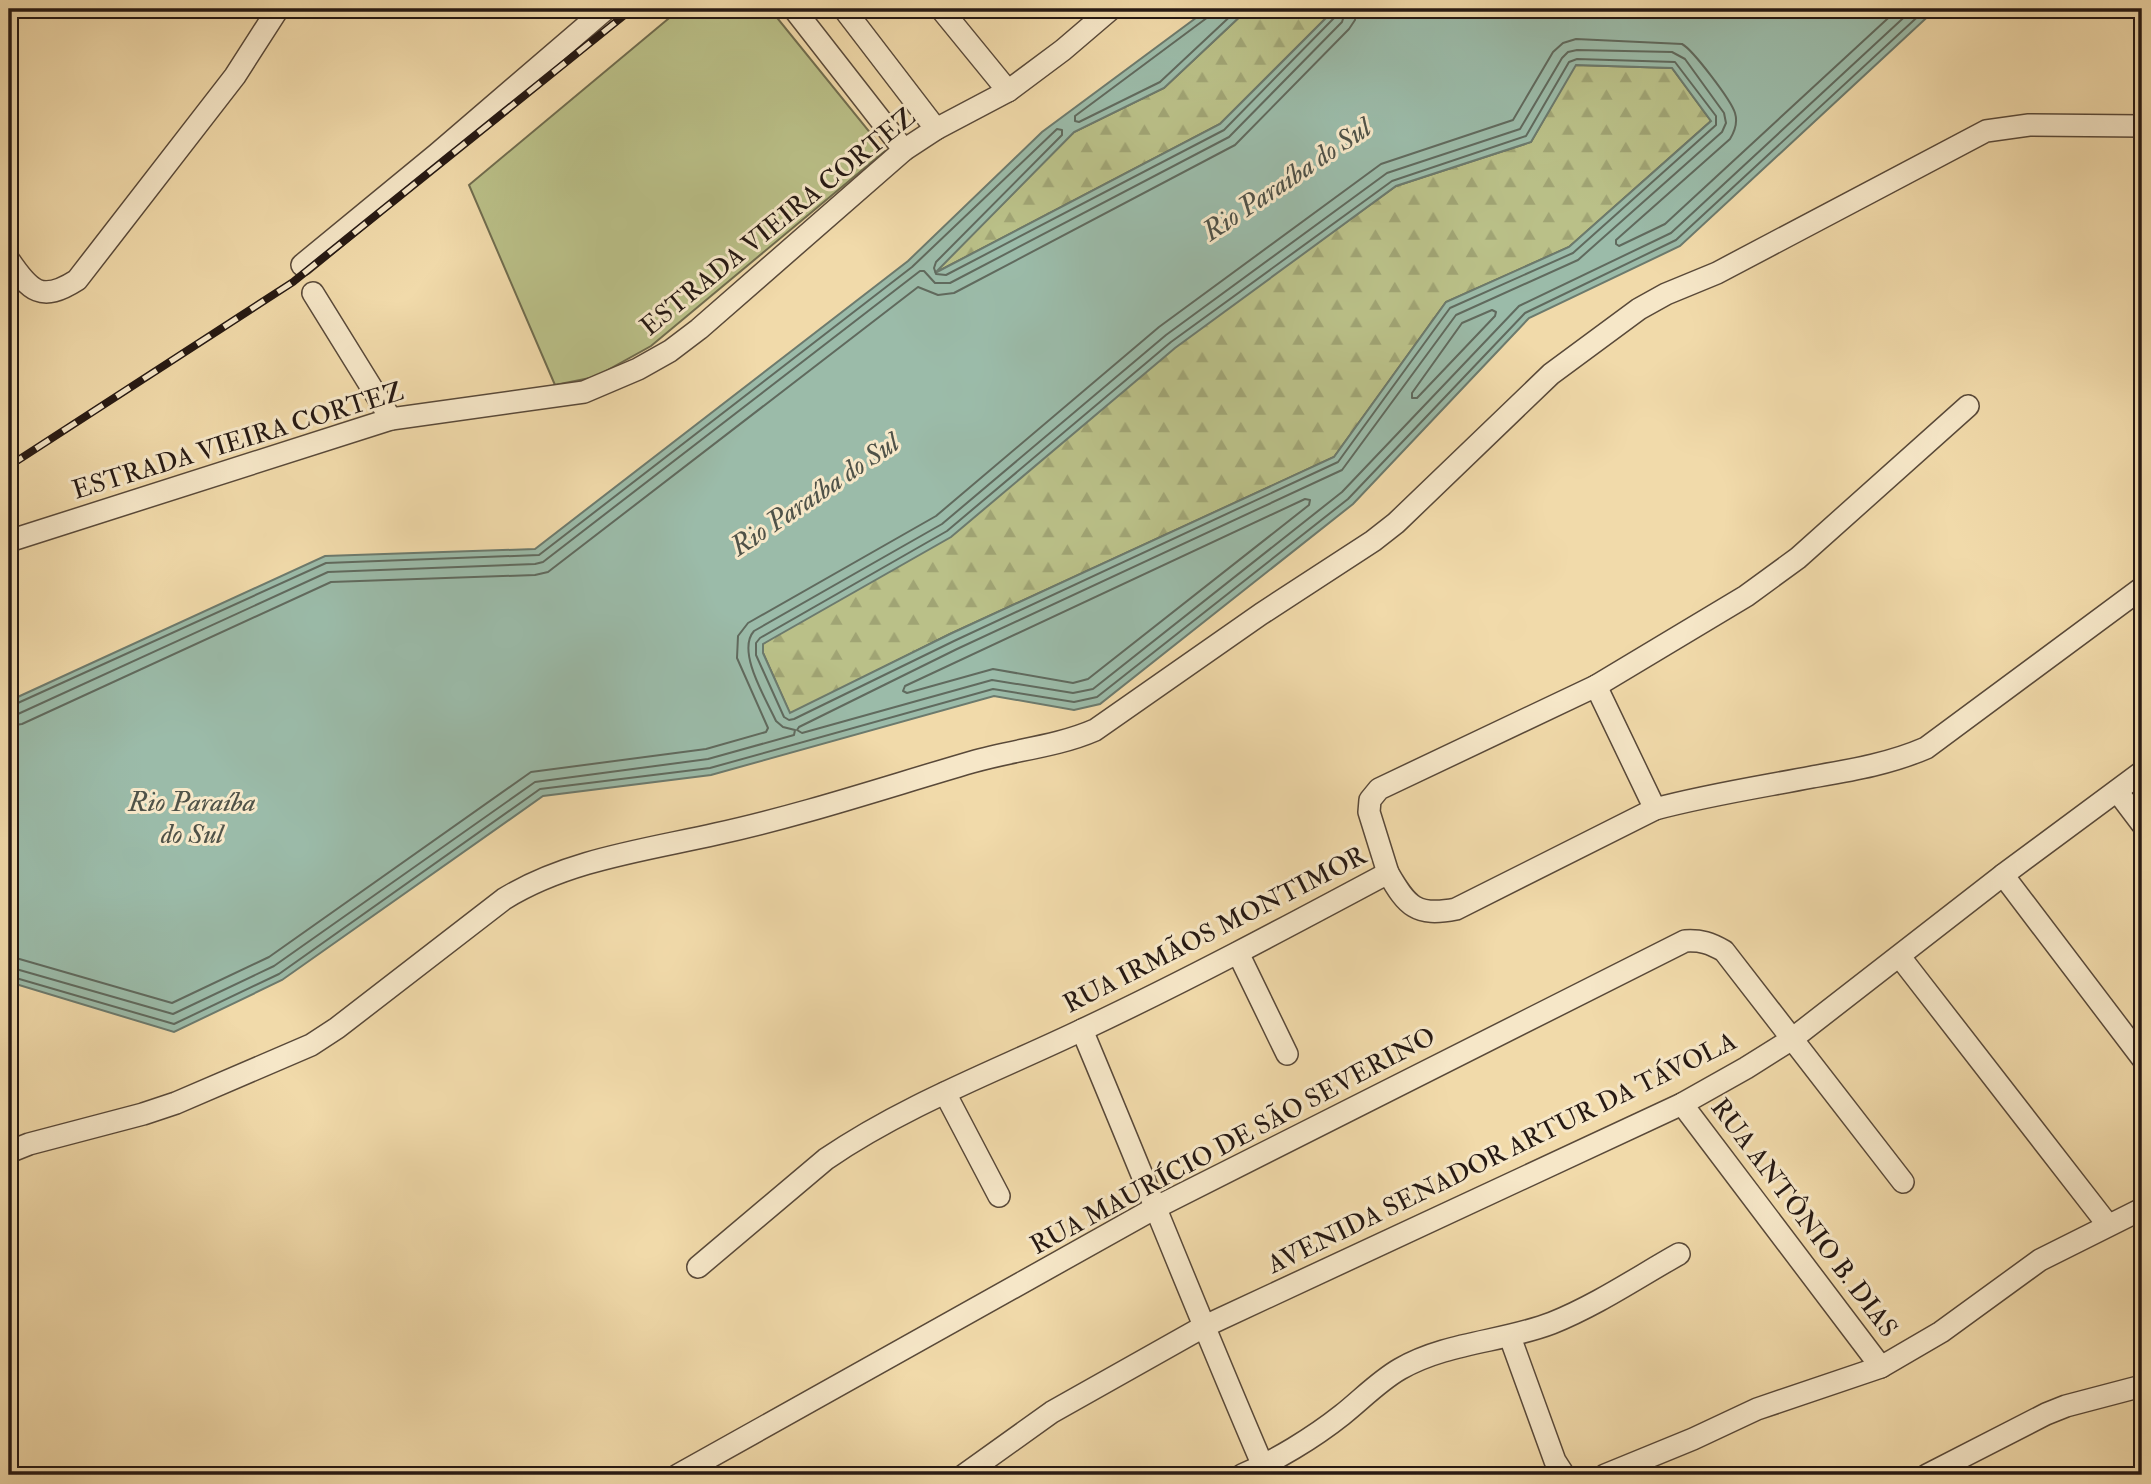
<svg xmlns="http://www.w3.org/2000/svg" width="2151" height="1484" viewBox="0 0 2151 1484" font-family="'IM FELL Double Pica',serif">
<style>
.forest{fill:url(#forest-firs);stroke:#706c4e;stroke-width:2}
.park{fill:#bac088;stroke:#706c4e;stroke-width:2}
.water{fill:#9bbba9;stroke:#6c7a6d;stroke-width:2;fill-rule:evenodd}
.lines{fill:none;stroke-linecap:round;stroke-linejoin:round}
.shore{stroke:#606a5e;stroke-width:2}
.minor-casing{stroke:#594939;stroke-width:24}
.minor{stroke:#f6e7c8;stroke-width:21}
.rail-casing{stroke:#261913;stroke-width:8}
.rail{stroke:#f6e7c8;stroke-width:5;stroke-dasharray:16;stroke-linecap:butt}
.labels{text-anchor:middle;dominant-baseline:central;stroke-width:6;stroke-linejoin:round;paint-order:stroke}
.street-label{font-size:26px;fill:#261913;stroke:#f6e7c8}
.water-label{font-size:28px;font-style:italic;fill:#4f5248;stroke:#f6e7c8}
</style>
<defs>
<pattern id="forest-firs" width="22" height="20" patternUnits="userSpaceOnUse" patternTransform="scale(1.75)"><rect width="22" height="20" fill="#bac088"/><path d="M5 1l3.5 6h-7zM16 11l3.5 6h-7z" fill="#a0a474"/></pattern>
</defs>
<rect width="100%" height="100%" fill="#f1daaa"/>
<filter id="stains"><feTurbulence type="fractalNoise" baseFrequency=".00286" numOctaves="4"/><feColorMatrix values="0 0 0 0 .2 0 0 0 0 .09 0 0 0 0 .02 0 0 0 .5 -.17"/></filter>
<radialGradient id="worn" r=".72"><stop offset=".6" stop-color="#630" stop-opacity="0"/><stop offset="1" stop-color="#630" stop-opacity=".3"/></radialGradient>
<g class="forest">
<polygon points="1248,9 1335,9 1220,124 933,274 1074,132 1164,88"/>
<polygon points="1575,65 1672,68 1711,121 1569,247 1446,302 1334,457 950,634 790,714 763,653 763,644 1396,186 1531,142"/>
</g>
<polygon class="park" points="680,9 770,9 885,151 651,346 595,377 555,385 469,185"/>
<path class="water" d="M1208,9H1248L1164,88L1074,132L935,273L1220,124L1335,9H1936L1680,246L1529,318L1353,504L1100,704L1074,710L994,696L711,775L543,796L282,980L174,1032L9,982V701L325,556L535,549L908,261L1042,132ZM1576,65L1672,68L1711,121L1569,247L1446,302L1334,457L950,634L790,713L763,653V644L951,537L1175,348L1396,186L1531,142Z"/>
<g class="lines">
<g class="shore">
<polyline points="1212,9 1208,17 1075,116 1075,121 1079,122 1160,82 1238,9"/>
<polygon points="1577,59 1675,62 1716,116 1716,125 1573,253 1450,308 1338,462 954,641 794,719 789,720 784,717 756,655 756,643 760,638 947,531 1171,342 1392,181 1526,136 1569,62"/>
<polygon points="1492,310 1496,312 1495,316 1417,398 1412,398 1412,393 1462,323"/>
<polygon points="1305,499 1310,500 1309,505 1088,679 1073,683 993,669 907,693 903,691 905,686"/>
<polyline points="9,707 326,563 539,555 912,267 1057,129 1062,130 1062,135 936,262 934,268 936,274 946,275 1224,130 1335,17 1337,9"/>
<polyline points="9,716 18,714 328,572 535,564 543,562 920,271 924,271 935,283 950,283 1229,137 1342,22 1346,9"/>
<polyline points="9,726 22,724 331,582 535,575 548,572 918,287 938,295 954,293 1235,145 1349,29 1355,20 1356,9"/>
<path d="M9,956L172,1003L269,957L531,772L706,749L766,732L768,728L737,658L738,636L748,623L936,516L1159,327L1381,164L1513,120L1553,52L1563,43L1576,39L1682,44C1693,50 1731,100 1735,113C1738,123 1735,131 1730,139L1616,240V244L1619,246L1665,224L1898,9"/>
<path d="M9,967L173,1014L274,966L535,782L708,759L794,735L795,730L783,727L776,721C766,699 736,651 754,631L942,524L1166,335L1387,173L1520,129L1562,58L1568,52L1577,50L1672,52L1685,59L1724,113L1726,123L1722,132L1578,260L1456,315L1342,470L957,649L799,727L797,730L802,733L992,680L1073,693L1093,689L1342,492L1519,306L1671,233L1913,9"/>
<polyline points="9,976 174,1024 279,974 540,789 710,768 993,689 1074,702 1097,697 1348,499 1525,313 1676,240 1926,9"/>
</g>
<defs>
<g id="minor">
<polyline points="794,9 904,150"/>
<polyline points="844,9 936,129"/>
<polyline points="941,9 1008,91"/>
<path d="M9,260C30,291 41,303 77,280L235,76L278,9"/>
<polyline points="302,265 437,154 606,9"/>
<polyline points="313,293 391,419"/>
<polyline points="9,541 391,419 584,392 638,369 670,351 699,329 904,150 936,129 1008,91 1063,50 1111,9"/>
<polyline points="1596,686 1655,809"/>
<polyline points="2117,791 2142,824"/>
<polyline points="1388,873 1369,812 1370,800 1379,789 1596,686 1746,596 1798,558 1968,406"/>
<polyline points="2003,875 2142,1058"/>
<polyline points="1238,953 1287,1054"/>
<polyline points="1900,957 2108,1225"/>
<path d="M1082,1030C1143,1175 1201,1322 1263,1466"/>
<polyline points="945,1093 999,1196"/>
<polyline points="1682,1104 1881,1367"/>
<path d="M9,1152L29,1144L143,1114L176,1103L311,1045L337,1028L504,899C567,860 645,850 716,834C803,815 886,787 972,762C1012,750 1056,747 1095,730L1261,614L1373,541L1396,523L1551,374L1639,309L1666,294L1717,273L1986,131L2029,125L2142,126"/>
<path d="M698,1267L826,1159C905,1105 996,1071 1082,1030C1186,981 1287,927 1388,873C1407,906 1416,917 1456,909L1655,809C1707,795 1760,787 1812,777C1852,770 1889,764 1926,748L2142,588"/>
<polyline points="1510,1337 1555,1461 1564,1475"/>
<path d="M678,1475L1157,1207L1685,941C1701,940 1710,943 1724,951L1903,1182"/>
<polyline points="964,1475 1052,1412 1203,1327 1682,1104 1746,1068 1792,1039 2003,875 2142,772"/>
<path d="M1242,1475C1275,1461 1313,1438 1342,1415C1361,1400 1379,1381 1400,1369C1447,1342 1503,1342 1552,1323C1597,1305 1638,1277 1679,1254"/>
<polyline points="1605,1475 1693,1439 1757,1409 1881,1367 1941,1332 2040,1260 2142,1209"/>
<polyline points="1927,1475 2046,1414 2066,1406 2142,1386"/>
</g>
</defs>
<use href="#minor" class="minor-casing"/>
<use href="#minor" class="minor"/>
<defs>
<polyline id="rail" points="9,466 293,282 632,9"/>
</defs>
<use href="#rail" class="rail-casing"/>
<use href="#rail" class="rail"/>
</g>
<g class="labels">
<g class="street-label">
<text transform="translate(778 222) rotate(-39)">ESTRADA VIEIRA CORTEZ</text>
<text transform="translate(238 441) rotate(-17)">ESTRADA VIEIRA CORTEZ</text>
<text transform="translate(1215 930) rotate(-27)">RUA IRMÃOS MONTIMOR</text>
<text transform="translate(1233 1141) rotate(-28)">RUA MAURÍCIO DE SÃO SEVERINO</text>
<text transform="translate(1502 1153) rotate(-26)">AVENIDA SENADOR ARTUR DA TÁVOLA</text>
<text transform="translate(1804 1218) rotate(53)">RUA ANTÔNIO B. DIAS</text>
</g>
<g class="water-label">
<text transform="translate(1287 180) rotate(-34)">Rio Paraíba do Sul</text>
<text transform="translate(815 495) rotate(-34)">Rio Paraíba do Sul</text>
<text x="192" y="802">Rio Paraíba<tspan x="192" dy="32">do Sul</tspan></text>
</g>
</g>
<rect width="2151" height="1484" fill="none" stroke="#f1daaa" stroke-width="35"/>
<rect x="10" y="10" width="2130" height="1463" fill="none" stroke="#261913" stroke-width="3.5"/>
<rect x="18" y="18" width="2116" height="1449" fill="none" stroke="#261913" stroke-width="2"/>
<rect width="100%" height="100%" filter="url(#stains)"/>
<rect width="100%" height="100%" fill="url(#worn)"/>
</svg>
